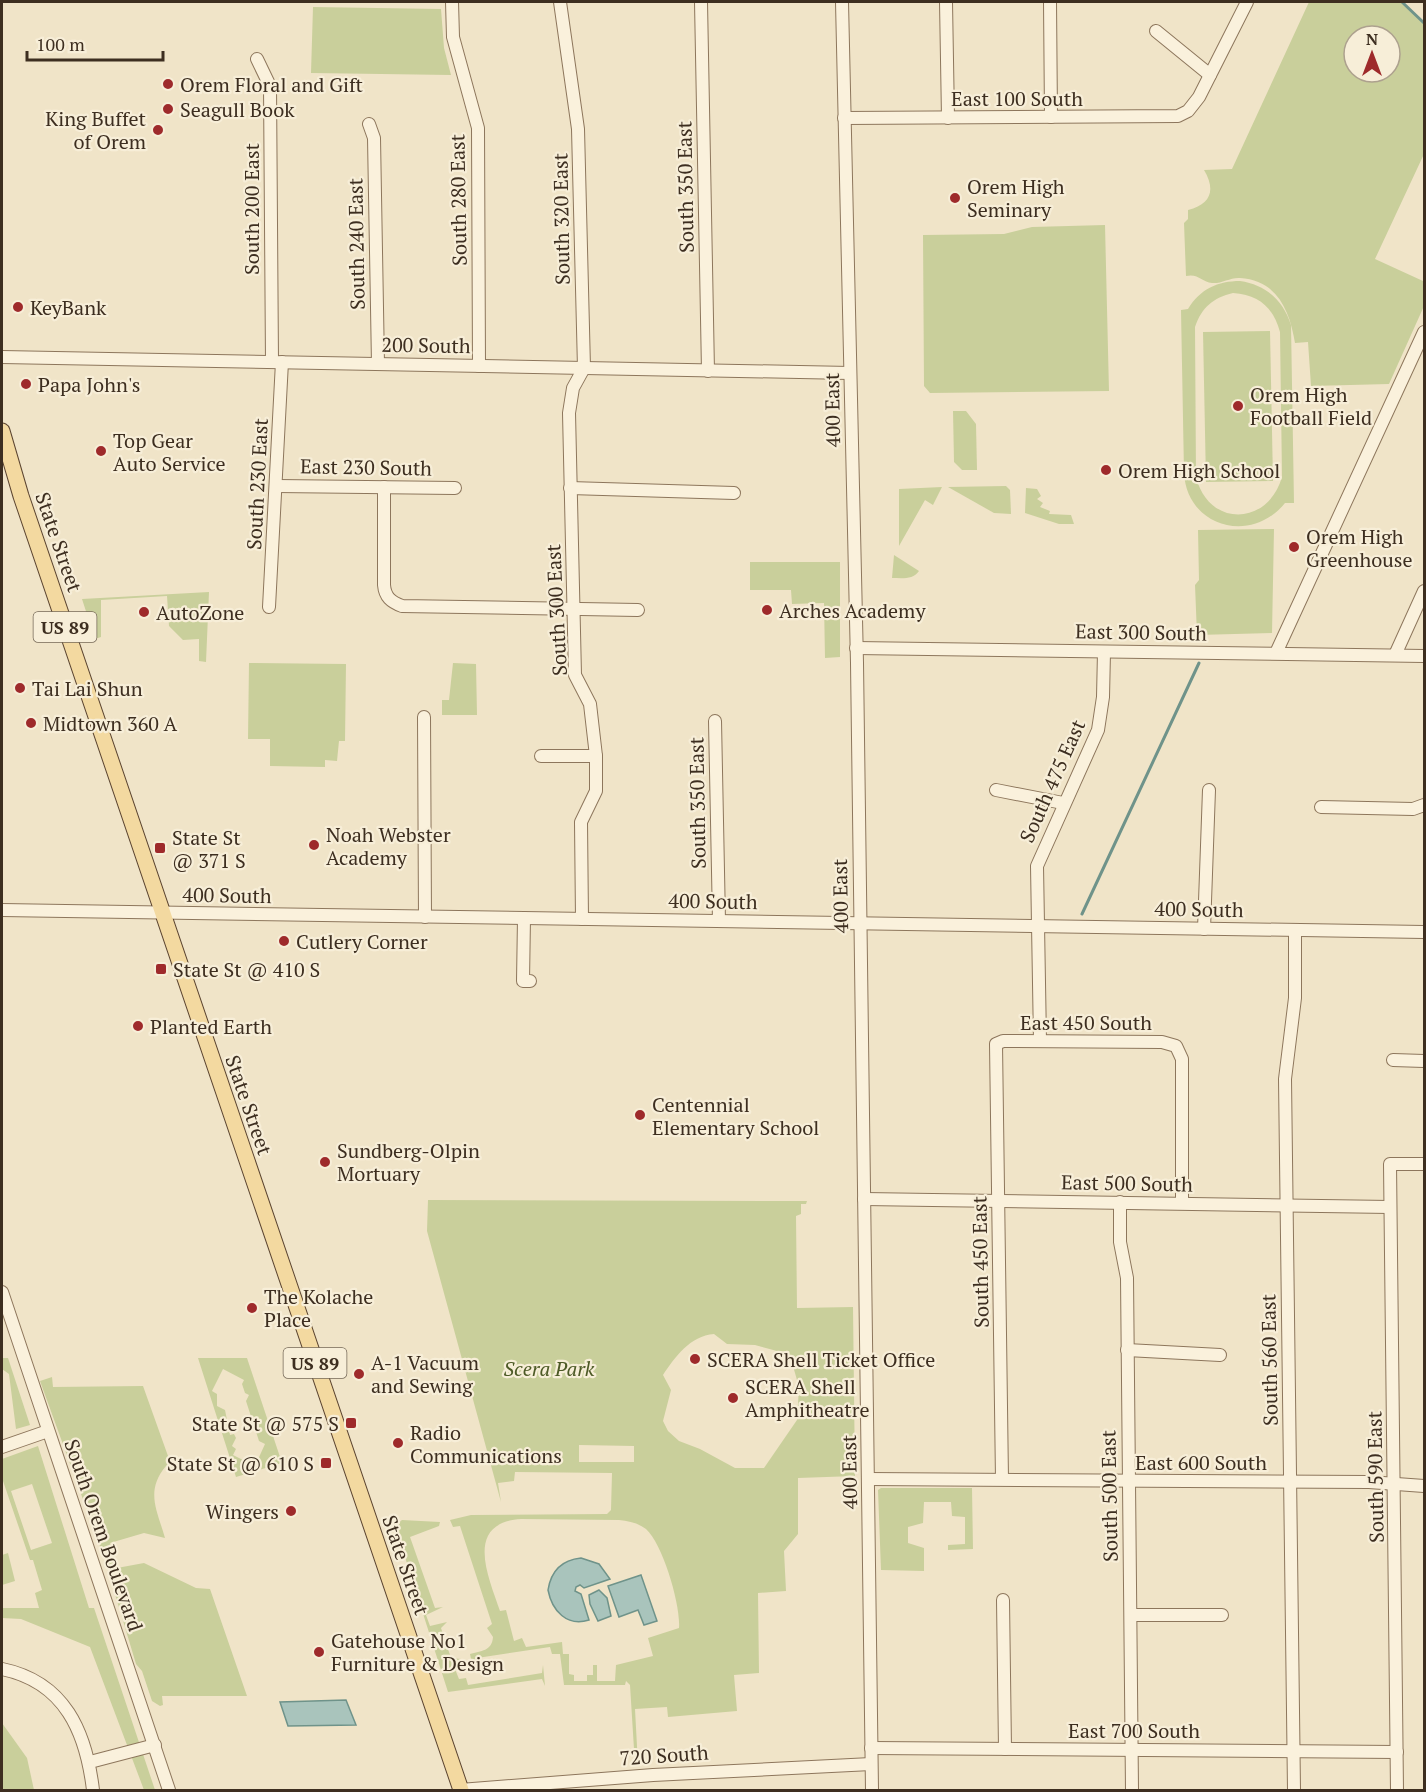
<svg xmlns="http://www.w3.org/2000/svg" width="1426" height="1792" viewBox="0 0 1426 1792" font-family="'PT Serif',serif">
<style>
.green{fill:#c9cf9b;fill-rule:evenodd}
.water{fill:#a9c4bc;stroke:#6f938a;stroke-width:1.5}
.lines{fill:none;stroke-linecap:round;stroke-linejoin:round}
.stream{stroke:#6f938a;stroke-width:3}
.minor-casing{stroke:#8d765c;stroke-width:14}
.major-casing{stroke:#5b4430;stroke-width:17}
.minor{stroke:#faf1dc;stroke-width:12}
.major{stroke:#f3d9a0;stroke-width:15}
.poi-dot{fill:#9e2a2b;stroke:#f7eed8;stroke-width:2}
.labels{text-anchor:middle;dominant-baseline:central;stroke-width:4.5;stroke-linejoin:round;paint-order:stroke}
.shield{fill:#f7eed8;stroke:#756857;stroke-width:1.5}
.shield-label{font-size:18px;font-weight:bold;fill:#3d2e20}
.poi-label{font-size:20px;fill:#3d2e20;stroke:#f7eed8;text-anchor:start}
.street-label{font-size:20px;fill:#3d2e20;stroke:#f7eed8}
.park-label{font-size:20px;font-style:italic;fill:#4d5a26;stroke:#f7eed8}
</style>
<rect width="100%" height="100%" fill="#f0e4c8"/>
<g class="green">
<path d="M1309,2H1402L1424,23V154L1375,259L1423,281L1424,279V306L1389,384L1311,386L1308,342L1295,343C1290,311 1277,280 1240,278C1231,277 1221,284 1212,283C1202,282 1198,273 1186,276L1184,223L1188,219V210C1211,204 1216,190 1204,170L1232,169ZM1354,36H1390V72H1354Z"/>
<polygon points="313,7 441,9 444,48 451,75 311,73"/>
<polygon points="1105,225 1109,391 930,393 924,386 923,235 1004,234 1032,227"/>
<path d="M1240,281C1266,285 1283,300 1291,325L1294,503H1285C1251,545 1187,527 1184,473L1181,310L1188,309C1200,289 1218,281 1240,281ZM1233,293C1259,295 1273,307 1280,332L1282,477C1268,526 1209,528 1196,477L1195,327C1202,307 1213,298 1233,293Z"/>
<polygon points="1270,331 1273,481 1206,482 1203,332"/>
<polygon points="953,411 966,411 976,424 977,470 962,470 954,462"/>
<polygon points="1006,486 1010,490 1011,514 994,513 948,487"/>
<polygon points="942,487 933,505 925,500 899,546 899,489"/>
<polygon points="1026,488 1037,489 1041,496 1037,499 1043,503 1040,507 1050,511 1049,514 1071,515 1074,524 1059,524 1025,513"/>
<polygon points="1274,529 1272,633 1197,635 1195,585 1199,580 1198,530"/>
<path d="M894,555L919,571C913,580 902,578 892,578Z"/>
<polygon points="750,562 840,562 840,657 825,658 824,603 792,604 791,590 750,590"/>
<polygon points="209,592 206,662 199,661 199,639 183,640 169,626 167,596 101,600 101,637 95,639 82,599"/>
<polygon points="249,663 346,664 345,741 339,741 337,761 325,760 325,767 270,766 270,739 248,739"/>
<polygon points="453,663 476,664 477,715 442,715 442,700 449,700"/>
<path d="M428,1200L807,1201L806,1204H801V1214L796,1216L797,1308L853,1307L855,1476L798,1478V1534L784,1551L786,1591L758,1593L759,1673L734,1675L737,1711L668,1717L667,1707L635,1709L638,1765H635L630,1685L626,1681L625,1685H564L560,1654H552L550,1647L477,1658L476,1666L472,1664L470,1654C481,1651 492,1651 493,1637L487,1628L492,1624L460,1526L453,1527L450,1520L471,1515L607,1514L611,1510L612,1473L515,1472L514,1481L498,1483L501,1502L427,1231ZM714,1334L727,1344L755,1345L777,1351L793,1366L799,1387L797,1420L764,1468H735L700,1449L679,1441L668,1431L663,1421L671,1390L663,1375C675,1357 690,1336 714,1334ZM579,1445L634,1446V1462H579ZM521,1519L619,1520C629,1521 638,1523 646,1529C663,1544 681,1606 679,1628L648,1638L653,1656L616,1665L615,1681H597V1665H593V1675H587V1681H574V1675L569,1674V1654H563L562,1642L526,1647L522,1638L514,1641L506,1610L500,1611C489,1578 463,1523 521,1519Z"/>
<polygon points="2,1358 8,1358 30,1425 16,1429 9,1374 2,1369"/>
<path d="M198,1358H247L282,1463L236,1477ZM223,1369L244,1380L242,1384L245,1393L249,1395L246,1401L259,1441L265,1444L255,1466L233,1455L236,1449L232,1446L236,1438L234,1434L230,1435L225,1410L217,1406V1394L212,1391Z"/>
<path d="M52,1377L53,1387L143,1386L173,1470L166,1466C145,1491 157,1510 165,1538L144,1533L110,1543L113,1550L101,1549L40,1381Z"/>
<path d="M38,1446L89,1608H94L155,1790H144L90,1647L21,1619L2,1618V1608H39L35,1593L42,1590L33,1560H30L2,1478V1459ZM32,1484L52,1543L31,1550L11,1491Z"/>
<polygon points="881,1488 972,1488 973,1549 948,1550 948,1545 965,1544 965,1517 952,1516 951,1502 924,1502 923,1523 908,1527 908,1543 924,1548 924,1571 881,1570 878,1490"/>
<polygon points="402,1520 440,1522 439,1526 410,1537 435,1608 443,1607 426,1615 430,1626 447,1622 441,1628 451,1658 461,1659 461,1666 455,1669 459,1679 466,1678 468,1685 542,1673 543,1665 545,1686 542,1679 448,1692 396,1529 397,1524"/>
<polygon points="8,1553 15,1581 2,1585 2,1555"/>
<polygon points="115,1560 117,1568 144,1563 196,1588 210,1589 247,1696 162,1696 163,1705 160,1706 152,1701 142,1671 136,1664 106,1564"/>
<polygon points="2,1723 27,1758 34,1790 2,1790"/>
</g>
<g class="water">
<path d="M581,1558L599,1564L610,1579L584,1588L580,1585L576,1587L575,1591L581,1594L589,1620C567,1627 552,1611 548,1590C551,1571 561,1560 581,1558Z"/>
<polygon points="641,1575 657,1621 644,1625 638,1610 619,1617 608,1586"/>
<polygon points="599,1590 607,1598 611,1616 598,1621 590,1604 589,1595"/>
<polygon points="346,1700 356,1725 288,1726 280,1702"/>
</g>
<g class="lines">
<g class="stream">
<polyline points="1402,2 1424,23"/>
<polyline points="1082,914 1199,663"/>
</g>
<defs>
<g id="minor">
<polyline points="452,2 453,37 478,128 479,366"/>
<polyline points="560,2 578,129 584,368 573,388 569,413 575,675 590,704 596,756 596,791 581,822 582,919"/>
<polyline points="701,2 708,371"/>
<polyline points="842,2 857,663 872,1790"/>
<polyline points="946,2 948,118"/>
<polyline points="1050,2 1051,117"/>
<polyline points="1156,31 1210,75"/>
<polyline points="257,59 270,86 272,362"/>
<polyline points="844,118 1178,116 1188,111 1199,97 1247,2"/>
<polyline points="369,124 374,138 378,364"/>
<polyline points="2,357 850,373"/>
<polyline points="277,486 455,488"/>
<path d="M384,487V585C385,597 391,602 402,606L638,610"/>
<polyline points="570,488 734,493"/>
<polyline points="269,607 282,362"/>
<polyline points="856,648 1424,656"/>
<polyline points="1276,653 1424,332"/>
<polyline points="1395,655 1424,591"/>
<polyline points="424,717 425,917"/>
<polyline points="715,721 719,921"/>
<polyline points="541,756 596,756"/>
<polyline points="996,790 1063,803"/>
<polyline points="1321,807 1413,809 1424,805"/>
<polyline points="2,910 1424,932"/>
<polyline points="524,918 523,981 530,981"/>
<polyline points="1204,929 1209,790"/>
<polyline points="1040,1041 1037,866 1098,730 1103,697 1104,652"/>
<polyline points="1393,1060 1424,1061"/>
<polyline points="864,1199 1390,1207"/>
<polyline points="1120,1202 1120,1242 1127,1278 1132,1790"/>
<polyline points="2,1292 169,1790"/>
<polyline points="1127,1350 1220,1355"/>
<polyline points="2,1447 48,1431"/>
<polyline points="868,1479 1369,1482 1424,1486"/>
<polyline points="1002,1479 996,1044 1003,1041 1162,1042 1176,1046 1182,1059 1182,1203"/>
<polyline points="1003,1600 1005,1749"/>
<polyline points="1131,1615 1222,1615"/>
<path d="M2,1669C65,1682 86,1732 93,1790"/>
<polyline points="871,1748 1397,1752"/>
<polyline points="90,1762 155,1745"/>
<polyline points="460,1790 653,1775 871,1764"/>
<polyline points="1294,1790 1285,1079 1295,998 1295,930"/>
<polyline points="1397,1790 1390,1164 1424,1164"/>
</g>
<polyline id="major" points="2,431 21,496 461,1790"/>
</defs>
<use href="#minor" class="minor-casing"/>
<use href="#major" class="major-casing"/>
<use href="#minor" class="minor"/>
<use href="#major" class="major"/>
</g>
<g class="poi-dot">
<circle cx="168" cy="84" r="6"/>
<circle cx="168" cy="109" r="6"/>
<circle cx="158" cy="130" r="6"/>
<circle cx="955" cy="198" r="6"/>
<circle cx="18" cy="307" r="6"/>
<circle cx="26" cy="384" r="6"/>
<circle cx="1238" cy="406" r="6"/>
<circle cx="101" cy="451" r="6"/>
<circle cx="1106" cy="470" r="6"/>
<circle cx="1294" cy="547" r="6"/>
<circle cx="767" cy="610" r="6"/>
<circle cx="144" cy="612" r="6"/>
<circle cx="20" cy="688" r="6"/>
<circle cx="31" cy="723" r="6"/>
<circle cx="314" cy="845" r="6"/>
<rect x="154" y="842" width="12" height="12" rx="3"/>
<circle cx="284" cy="941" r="6"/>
<rect x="155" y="963" width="12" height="12" rx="3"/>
<circle cx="138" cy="1026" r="6"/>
<circle cx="640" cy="1115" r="6"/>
<circle cx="325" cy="1162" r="6"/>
<circle cx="252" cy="1308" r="6"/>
<circle cx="695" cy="1359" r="6"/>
<circle cx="359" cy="1374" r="6"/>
<circle cx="733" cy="1398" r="6"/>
<rect x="345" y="1417" width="12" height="12" rx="3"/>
<circle cx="398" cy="1443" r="6"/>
<rect x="320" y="1457" width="12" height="12" rx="3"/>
<circle cx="291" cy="1511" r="6"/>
<circle cx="319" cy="1652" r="6"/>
</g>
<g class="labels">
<g class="shield">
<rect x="33.5" y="612" width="63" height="30" rx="4.5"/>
<rect x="283.5" y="1348" width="63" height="30" rx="4.5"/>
</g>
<g class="shield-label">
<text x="65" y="627">US 89</text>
<text x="315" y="1363">US 89</text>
</g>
<g class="poi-label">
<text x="180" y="84">Orem Floral and Gift</text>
<text x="180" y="109">Seagull Book</text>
<text x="146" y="118" text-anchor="end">King Buffet<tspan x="146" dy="23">of Orem</tspan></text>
<text x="967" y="186">Orem High<tspan x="967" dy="23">Seminary</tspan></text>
<text x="30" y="307">KeyBank</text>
<text x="38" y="384">Papa John's</text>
<text x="1250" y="394">Orem High<tspan x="1250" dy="23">Football Field</tspan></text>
<text x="113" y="440">Top Gear<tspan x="113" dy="23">Auto Service</tspan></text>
<text x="1118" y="470">Orem High School</text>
<text x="1306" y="536">Orem High<tspan x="1306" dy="23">Greenhouse</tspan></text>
<text x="779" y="610">Arches Academy</text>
<text x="156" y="612">AutoZone</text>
<text x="32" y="688">Tai Lai Shun</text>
<text x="43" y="723">Midtown 360 A</text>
<text x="326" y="834">Noah Webster<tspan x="326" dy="23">Academy</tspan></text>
<text x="172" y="837">State St<tspan x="172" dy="23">@ 371 S</tspan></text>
<text x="296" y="941">Cutlery Corner</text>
<text x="173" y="969">State St @ 410 S</text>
<text x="150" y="1026">Planted Earth</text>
<text x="652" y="1104">Centennial<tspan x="652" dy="23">Elementary School</tspan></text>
<text x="337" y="1150">Sundberg-Olpin<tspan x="337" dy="23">Mortuary</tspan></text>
<text x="264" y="1296">The Kolache<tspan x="264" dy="23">Place</tspan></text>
<text x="707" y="1359">SCERA Shell Ticket Office</text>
<text x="371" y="1362">A-1 Vacuum<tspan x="371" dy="23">and Sewing</tspan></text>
<text x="745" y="1386">SCERA Shell<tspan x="745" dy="23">Amphitheatre</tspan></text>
<text x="339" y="1423" text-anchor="end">State St @ 575 S</text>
<text x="410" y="1432">Radio<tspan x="410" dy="23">Communications</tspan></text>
<text x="314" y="1463" text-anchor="end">State St @ 610 S</text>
<text x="279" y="1511" text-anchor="end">Wingers</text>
<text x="331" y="1640">Gatehouse No1<tspan x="331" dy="23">Furniture &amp; Design</tspan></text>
</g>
<g class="street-label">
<text x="1017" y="98">East 100 South</text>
<text transform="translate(685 187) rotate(-91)">South 350 East</text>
<text transform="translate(458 200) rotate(-91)">South 280 East</text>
<text transform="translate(251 209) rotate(-90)">South 200 East</text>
<text transform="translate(561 219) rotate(-91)">South 320 East</text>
<text transform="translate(356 244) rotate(-91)">South 240 East</text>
<text transform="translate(426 345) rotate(1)">200 South</text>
<text transform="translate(832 410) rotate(-91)">400 East</text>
<text transform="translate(366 467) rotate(1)">East 230 South</text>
<text transform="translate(257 484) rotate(-87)">South 230 East</text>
<text transform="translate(59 542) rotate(71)">State Street</text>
<text transform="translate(556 610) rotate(-93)">South 300 East</text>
<text transform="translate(1141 632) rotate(1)">East 300 South</text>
<text transform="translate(1052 781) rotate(-66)">South 475 East</text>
<text transform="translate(697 803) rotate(-91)">South 350 East</text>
<text transform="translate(227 895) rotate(1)">400 South</text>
<text transform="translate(840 896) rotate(-91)">400 East</text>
<text transform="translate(713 901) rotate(1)">400 South</text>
<text transform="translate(1199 909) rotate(1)">400 South</text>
<text x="1086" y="1022">East 450 South</text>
<text transform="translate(249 1105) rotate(71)">State Street</text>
<text transform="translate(1127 1183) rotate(1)">East 500 South</text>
<text transform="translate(980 1262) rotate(-91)">South 450 East</text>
<text transform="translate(1269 1360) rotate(-91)">South 560 East</text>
<text x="1201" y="1462">East 600 South</text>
<text transform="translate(849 1472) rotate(-91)">400 East</text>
<text transform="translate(1375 1477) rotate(-91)">South 590 East</text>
<text transform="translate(1109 1496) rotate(-91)">South 500 East</text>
<text transform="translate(104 1535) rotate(71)">South Orem Boulevard</text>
<text transform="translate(406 1565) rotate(71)">State Street</text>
<text x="1134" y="1730">East 700 South</text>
<text transform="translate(664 1755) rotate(-4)">720 South</text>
</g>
<g class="park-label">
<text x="549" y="1368">Scera Park</text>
</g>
</g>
<rect width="1426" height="1792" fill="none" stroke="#3d2e20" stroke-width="6"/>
<g transform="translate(1372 54)"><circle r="28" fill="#f7eed8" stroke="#ada18e" stroke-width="1.5"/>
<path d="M0-4.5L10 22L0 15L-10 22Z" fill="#9e2a2b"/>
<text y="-9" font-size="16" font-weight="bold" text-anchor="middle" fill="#3d2e20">N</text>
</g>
<path d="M27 51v9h136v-9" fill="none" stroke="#3d2e20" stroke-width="3"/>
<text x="36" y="51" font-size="18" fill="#3d2e20" stroke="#f7eed8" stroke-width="4.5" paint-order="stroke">100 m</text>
</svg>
